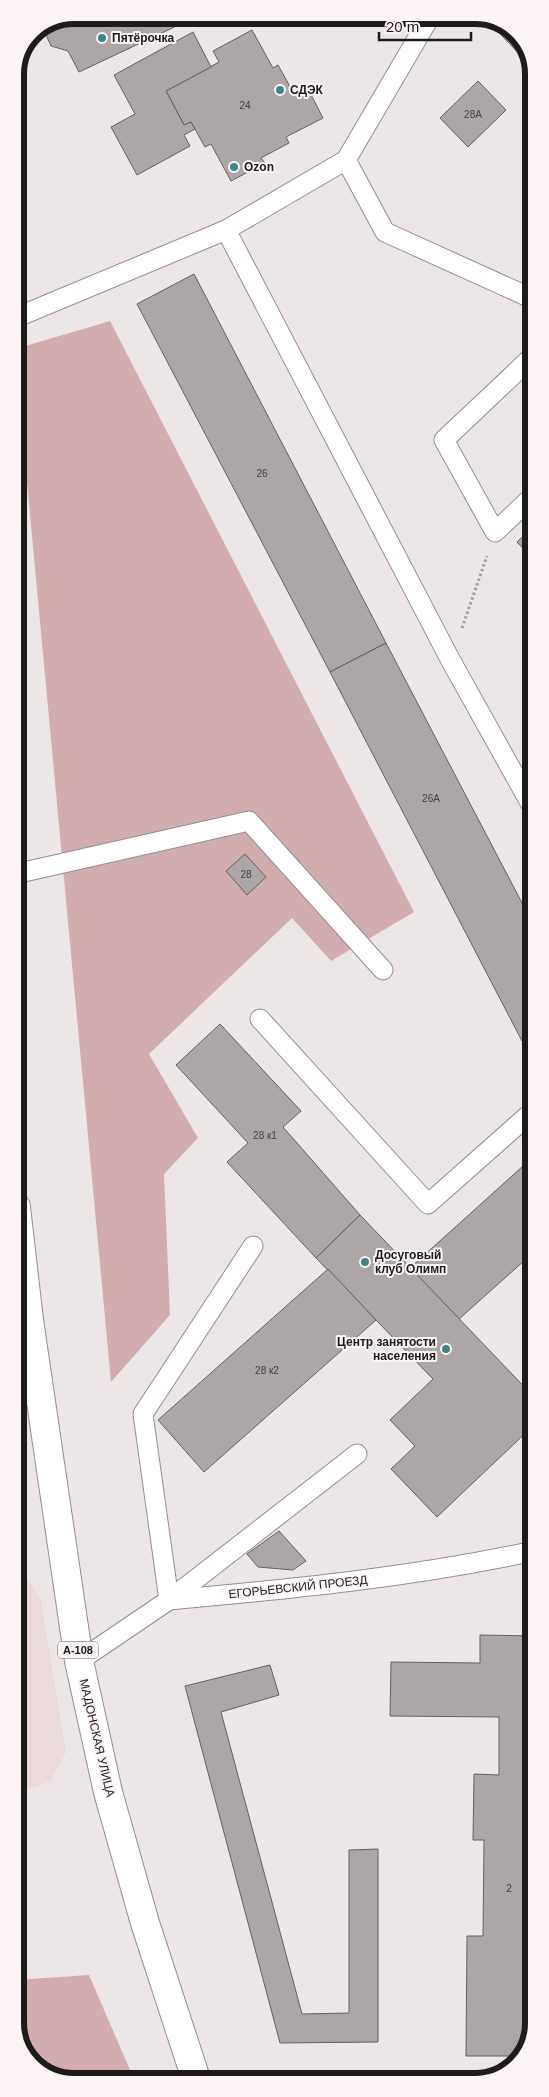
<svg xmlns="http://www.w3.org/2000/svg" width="549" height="2097" viewBox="0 0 549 2097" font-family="Helvetica,sans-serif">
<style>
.built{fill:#ebdadc}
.green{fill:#d1adb0}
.building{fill:#ada6a7;stroke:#665f60}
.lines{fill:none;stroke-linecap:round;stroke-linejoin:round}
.service-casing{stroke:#958e8e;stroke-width:21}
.trunk-casing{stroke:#958e8e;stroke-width:30}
.path{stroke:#a49e9e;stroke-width:3;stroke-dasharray:2.5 2.5;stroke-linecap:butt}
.service{stroke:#fff;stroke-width:19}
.trunk{stroke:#fff;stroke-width:28}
.poi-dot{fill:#3e8683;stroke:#fbf3f4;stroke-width:2}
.labels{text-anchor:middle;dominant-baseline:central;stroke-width:4;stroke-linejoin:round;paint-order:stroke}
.number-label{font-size:10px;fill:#423e3e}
.shield{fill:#fbf3f4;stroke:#605c5c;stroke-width:1}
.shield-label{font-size:11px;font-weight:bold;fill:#1e1b1b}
.poi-label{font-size:12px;font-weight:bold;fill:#1e1b1b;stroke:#fbf3f4;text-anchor:start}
.street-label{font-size:12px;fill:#1e1b1b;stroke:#fbf3f4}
.rim{fill:none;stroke:#1e1b1b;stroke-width:6}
</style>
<rect width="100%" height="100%" fill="#ede6e6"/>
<polygon class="built" points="16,1568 22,1570 41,1600 66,1752 51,1781 16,1793"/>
<g class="green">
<polygon points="110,321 414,912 331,961 292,918 149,1054 198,1138 164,1174 170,1315 111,1382 15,354 15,349"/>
<polygon points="89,1975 130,2070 135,2082 70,2082 35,2067 16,2035 16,1980"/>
</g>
<g class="building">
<polygon points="74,15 179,15 183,23 79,72 68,51 51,46 43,28"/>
<polygon points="490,19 514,30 529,55 524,59 488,21"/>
<polygon points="252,30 273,68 278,65 293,92 306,85 323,118 286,137 289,143 261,158 265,163 231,181 211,144 205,147 191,122 184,125 166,91 219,62 213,51"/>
<polygon points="193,32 211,67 166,91 184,125 191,122 195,129 184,135 190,146 137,175 111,127 135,114 114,75"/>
<polygon points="478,81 506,110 468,147 440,118"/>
<polygon points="194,274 386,643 330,672 137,304"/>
<polygon points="533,526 533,559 517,542"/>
<polygon points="386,643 533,924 533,1036 522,1041 330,672"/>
<polygon points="245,854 266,877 247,895 226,871"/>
<polygon points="220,1024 301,1111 283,1127 360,1215 316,1258 227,1162 248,1143 176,1065"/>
<polygon points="533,1157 534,1252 459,1319 410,1268"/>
<polygon points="360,1215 534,1397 534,1425 437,1517 391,1469 415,1446 390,1420 433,1379 316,1258"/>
<polygon points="328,1269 376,1320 204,1472 158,1420"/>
<polygon points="279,1531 306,1561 293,1570 258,1567 247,1554"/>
<polygon points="480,1635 534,1636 534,2023 522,2056 466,2056 467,1936 483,1936 484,1840 473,1840 474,1774 499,1775 499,1717 390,1716 391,1662 480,1663"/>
<polygon points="270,1665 279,1695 221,1712 302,2014 349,2013 349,1850 378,1849 378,2042 280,2043 185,1686"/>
</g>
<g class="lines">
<defs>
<g id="service">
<polyline points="346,160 385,232 533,299"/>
<polyline points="226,230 346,160 431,15"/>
<polyline points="15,318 226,230 451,661 533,808"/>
<polyline points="533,356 444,440 495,532 533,496"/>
<polyline points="15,874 249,821 383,970"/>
<polyline points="260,1019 428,1204 533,1111"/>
<polyline points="169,1600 143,1414 253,1246"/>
<path d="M169,1600C292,1589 413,1577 534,1551"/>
<polyline points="79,1661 169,1600 357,1454"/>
</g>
<polyline id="trunk" points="16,1207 29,1320 79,1661 108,1792 145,1923 197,2082"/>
</defs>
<use href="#service" class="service-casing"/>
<use href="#trunk" class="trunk-casing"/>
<polyline class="path" points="462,628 487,556"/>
<use href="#service" class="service"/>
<use href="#trunk" class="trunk"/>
</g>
<g class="poi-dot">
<circle cx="102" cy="38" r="5"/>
<circle cx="280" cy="90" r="5"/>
<circle cx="234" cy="167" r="5"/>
<circle cx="365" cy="1262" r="5"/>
<circle cx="446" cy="1349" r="5"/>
</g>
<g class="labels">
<g class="number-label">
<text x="245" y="105">24</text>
<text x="473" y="114">28А</text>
<text x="262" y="473">26</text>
<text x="431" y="798">26А</text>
<text x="246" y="874">28</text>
<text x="265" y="1135">28 к1</text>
<text x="267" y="1370">28 к2</text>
<text x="509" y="1888">2</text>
</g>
<rect class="shield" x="58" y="1641.5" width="40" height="17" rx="4"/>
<g class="shield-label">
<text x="78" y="1650">А-108</text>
</g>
<g class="poi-label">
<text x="112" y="38">Пятёрочка</text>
<text x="290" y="90">СДЭК</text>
<text x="244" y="167">Ozon</text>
<text x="375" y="1255">Досуговый<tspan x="375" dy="14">клуб Олимп</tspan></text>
<text x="436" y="1342" text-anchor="end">Центр занятости<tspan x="436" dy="14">населения</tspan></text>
</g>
<g class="street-label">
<text transform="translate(298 1587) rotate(-6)">ЕГОРЬЕВСКИЙ ПРОЕЗД</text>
<text transform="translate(97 1738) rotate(77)">МАДОНСКАЯ УЛИЦА</text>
</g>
</g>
<path d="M0 0H549V2097H0ZM74 24H475A50 50 0 0 1 525 74V2023A50 50 0 0 1 475 2073H74A50 50 0 0 1 24 2023V74A50 50 0 0 1 74 24Z" fill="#fbf3f4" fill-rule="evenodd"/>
<path class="rim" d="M74 24H475A50 50 0 0 1 525 74V2023A50 50 0 0 1 475 2073H74A50 50 0 0 1 24 2023V74A50 50 0 0 1 74 24Z"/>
<path d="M379 32v8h92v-8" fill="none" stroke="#1e1b1b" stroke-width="2.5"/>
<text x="386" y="32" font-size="15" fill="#1e1b1b" stroke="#fbf3f4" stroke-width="4" paint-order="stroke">20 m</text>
</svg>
